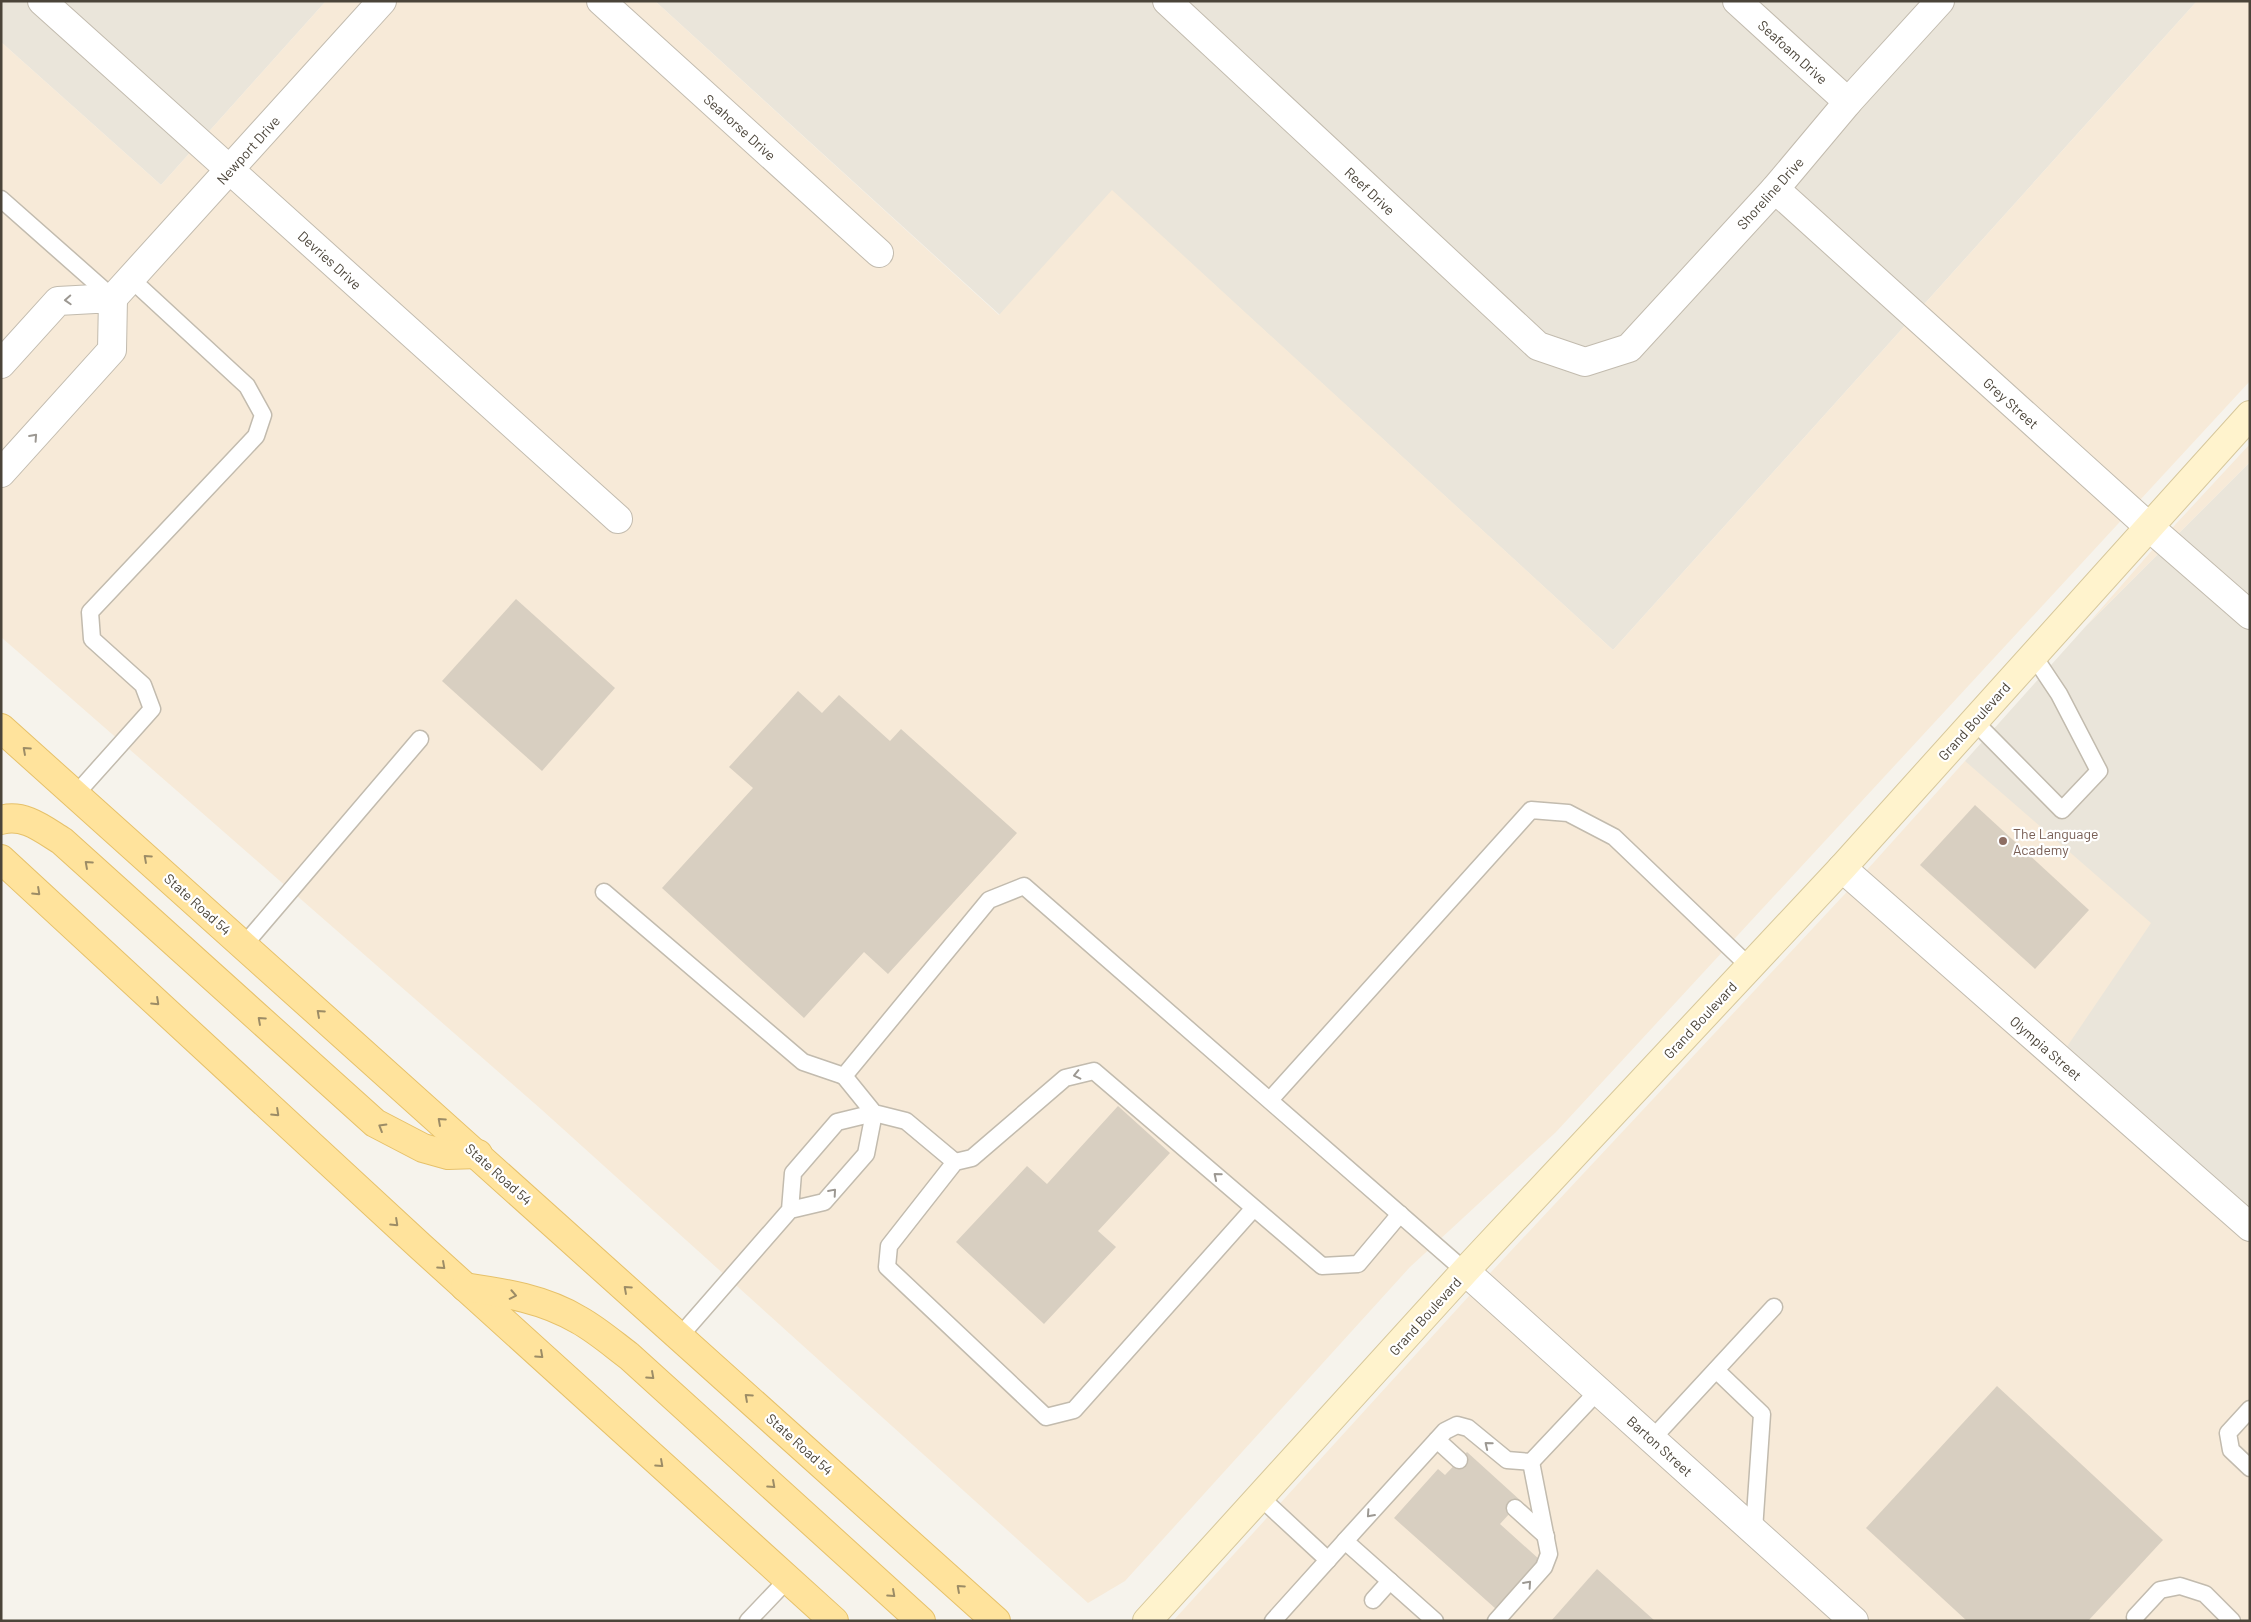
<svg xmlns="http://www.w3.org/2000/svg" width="2251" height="1622" viewBox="0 0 2251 1622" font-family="Barlow,sans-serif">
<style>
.residential{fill:#eae5da}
.commercial{fill:#f7ead8}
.building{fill:#d8cfc1}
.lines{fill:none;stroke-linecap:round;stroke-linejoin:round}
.lane-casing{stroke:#c2bbae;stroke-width:19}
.street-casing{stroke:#c2bbae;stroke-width:30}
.secondary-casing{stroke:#d6c79b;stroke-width:30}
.primary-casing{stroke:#e6c16a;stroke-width:30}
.lane{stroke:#fff;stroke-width:16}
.street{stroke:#fff;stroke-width:28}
.secondary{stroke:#fff3cd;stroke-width:28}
.primary{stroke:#ffe39c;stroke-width:28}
.oneway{stroke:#9c9892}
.oneway2{stroke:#9c8c66}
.education-dot{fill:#8d6e63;stroke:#fff;stroke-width:2}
.labels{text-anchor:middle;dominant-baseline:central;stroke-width:4.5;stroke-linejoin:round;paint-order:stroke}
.street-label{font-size:14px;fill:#4b4439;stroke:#fff}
.education-label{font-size:14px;fill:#785e54;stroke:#fff;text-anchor:start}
</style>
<rect width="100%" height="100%" fill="#f6f3ec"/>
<g class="residential">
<polygon points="1,1 326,1 161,185 1,42"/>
<polygon points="655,1 2197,1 1613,650 1112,191 1000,315"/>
<polygon points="2250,462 2250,1240 2064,1051 1965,761 2086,626"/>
</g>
<g class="commercial">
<polygon points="326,1 655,1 999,315 1112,190 1613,650 2197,1 2250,1 2250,381 1556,1132 1410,1267 1125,1581 1088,1603 542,1110 1,637 1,42 161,185"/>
<polygon points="2250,444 2250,462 2086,626 2162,539"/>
<polygon points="1965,761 2151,923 2064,1051 2250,1240 2250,1621 1173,1621 1479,1285 1857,881"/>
</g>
<g class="building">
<polygon points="516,599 615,688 542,771 442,681"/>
<polygon points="798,691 822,713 839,695 890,741 901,729 1017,833 888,974 864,952 804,1018 662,888 753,788 729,767"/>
<polygon points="1975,805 2089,910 2035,969 1920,865"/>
<polygon points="1118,1106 1170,1153 1098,1231 1116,1247 1044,1324 956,1242 1027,1166 1047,1184"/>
<polygon points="1997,1386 2163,1540 2088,1621 1967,1621 1866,1528"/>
<polygon points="1467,1452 1521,1501 1500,1524 1540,1560 1496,1609 1394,1518 1438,1469 1445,1475"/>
<polygon points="1597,1569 1655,1621 1551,1621"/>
</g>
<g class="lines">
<defs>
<g id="lane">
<polyline points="1,199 113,298"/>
<polyline points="1974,721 2062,810 2099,771 2059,694 2033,655"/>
<polyline points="76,794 152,709 143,685 92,639 90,612 256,436 263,415 247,386 131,279"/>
<polyline points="604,892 803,1062 844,1076 989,900 1024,886 1465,1271"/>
<polyline points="244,945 420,739"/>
<polyline points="844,1076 874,1113 906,1121 955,1162"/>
<polyline points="1270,1100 1531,810 1568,813 1614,837 1750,967"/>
<polyline points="1254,1208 1074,1410 1046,1417 887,1267 889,1246 955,1162 972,1158 1065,1078 1094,1071 1322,1266 1358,1264 1400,1214"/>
<polyline points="680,1336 790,1210 793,1173 837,1122 874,1113 866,1154 824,1202 790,1210"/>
<polyline points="1716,1370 1762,1414 1754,1530"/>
<polyline points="2250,1409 2228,1433 2231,1450 2250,1468"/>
<polyline points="1652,1439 1774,1307"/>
<polyline points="1437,1440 1459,1460"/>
<polyline points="1531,1462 1598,1391"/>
<polyline points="1260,1497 1328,1560"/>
<polyline points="1515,1508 1546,1536"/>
<polyline points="1345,1541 1445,1431 1457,1425 1468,1428 1507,1460 1531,1462"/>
<polyline points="1373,1600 1390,1581"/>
<polyline points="2135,1617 2160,1590 2180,1586 2205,1594 2232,1621"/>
<polyline points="748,1621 788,1579"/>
<polyline points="1273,1621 1345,1541 1435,1621"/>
<polyline points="1496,1621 1544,1567 1549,1554 1531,1462"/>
</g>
<g id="street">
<polyline points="42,1 618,519"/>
<polyline points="601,1 879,253"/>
<polyline points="1167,1 1538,346 1585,362 1629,348 1775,189 1848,102 1940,1"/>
<polyline points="1737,1 1848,102"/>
<polyline points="1775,189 2148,526 2250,615"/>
<polyline points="113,298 382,1"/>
<polyline points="1,364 58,301 113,298 112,350 1,473"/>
<polyline points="1842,868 2250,1227"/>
<polyline points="1465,1271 1854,1621"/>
</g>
<polyline id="secondary" points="1147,1621 1465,1271 1842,868 2250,415"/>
<g id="primary">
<polyline points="1,728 996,1621"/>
<path d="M1,820C24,813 44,830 62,841L375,1123L423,1148L448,1155L478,1154"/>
<polyline points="1,859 420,1246 834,1621"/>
<path d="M465,1287C505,1293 544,1299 579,1320C597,1330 613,1344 629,1356L921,1621"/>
</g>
</defs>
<use href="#lane" class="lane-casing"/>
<use href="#street" class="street-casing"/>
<use href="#secondary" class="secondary-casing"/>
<use href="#primary" class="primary-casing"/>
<use href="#lane" class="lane"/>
<use href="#street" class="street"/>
<use href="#secondary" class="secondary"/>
<use href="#primary" class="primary"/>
</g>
<defs><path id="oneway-chevron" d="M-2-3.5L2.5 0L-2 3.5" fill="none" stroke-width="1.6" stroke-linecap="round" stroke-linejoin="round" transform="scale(1.25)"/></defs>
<g class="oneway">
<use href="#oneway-chevron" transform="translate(68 300) rotate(177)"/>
<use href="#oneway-chevron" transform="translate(34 437) rotate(-48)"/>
<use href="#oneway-chevron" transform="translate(1077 1075) rotate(167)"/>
<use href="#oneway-chevron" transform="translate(1217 1176) rotate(-140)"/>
<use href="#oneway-chevron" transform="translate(833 1192) rotate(-49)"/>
<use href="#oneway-chevron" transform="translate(1488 1445) rotate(-141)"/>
<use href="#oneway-chevron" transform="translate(1370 1514) rotate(132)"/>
<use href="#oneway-chevron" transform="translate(1528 1584) rotate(-48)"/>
</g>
<g class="oneway2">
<use href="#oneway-chevron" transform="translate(26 750) rotate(-138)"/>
<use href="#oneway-chevron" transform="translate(147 858) rotate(-138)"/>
<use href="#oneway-chevron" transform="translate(88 864) rotate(-138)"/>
<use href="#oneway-chevron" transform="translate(37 892) rotate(43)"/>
<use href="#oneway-chevron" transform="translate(156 1002) rotate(43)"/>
<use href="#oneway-chevron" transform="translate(320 1013) rotate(-138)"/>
<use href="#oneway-chevron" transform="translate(261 1020) rotate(-138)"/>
<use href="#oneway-chevron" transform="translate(276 1113) rotate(43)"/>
<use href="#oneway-chevron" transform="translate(441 1121) rotate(-138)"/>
<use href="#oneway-chevron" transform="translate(382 1127) rotate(-149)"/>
<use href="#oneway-chevron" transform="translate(395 1223) rotate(43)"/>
<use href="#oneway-chevron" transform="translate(442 1266) rotate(42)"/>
<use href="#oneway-chevron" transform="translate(627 1289) rotate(-138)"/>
<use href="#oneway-chevron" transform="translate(513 1295) rotate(11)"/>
<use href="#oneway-chevron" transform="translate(540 1355) rotate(42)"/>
<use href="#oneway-chevron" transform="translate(651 1376) rotate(42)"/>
<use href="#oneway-chevron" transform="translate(748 1397) rotate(-138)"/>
<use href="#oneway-chevron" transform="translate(660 1464) rotate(42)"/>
<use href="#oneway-chevron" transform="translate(772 1485) rotate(42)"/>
<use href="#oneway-chevron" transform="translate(960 1588) rotate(-138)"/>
<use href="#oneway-chevron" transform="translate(892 1594) rotate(42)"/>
</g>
<circle class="education-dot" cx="2003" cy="841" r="5"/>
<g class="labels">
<g class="street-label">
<text transform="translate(1793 52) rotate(42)">Seafoam Drive</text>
<text transform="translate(740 127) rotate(42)">Seahorse Drive</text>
<text transform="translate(248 150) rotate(-48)">Newport Drive</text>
<text transform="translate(1370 191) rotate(43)">Reef Drive</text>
<text transform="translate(1770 193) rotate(-48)">Shoreline Drive</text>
<text transform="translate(330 260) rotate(42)">Devries Drive</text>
<text transform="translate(2011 403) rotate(42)">Grey Street</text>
<text transform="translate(1974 721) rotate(-48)">Grand Boulevard</text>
<text transform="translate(198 904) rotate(42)">State Road 54</text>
<text transform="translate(1700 1020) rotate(-47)">Grand Boulevard</text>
<text transform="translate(2046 1048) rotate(41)">Olympia Street</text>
<text transform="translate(499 1174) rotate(42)">State Road 54</text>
<text transform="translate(1425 1316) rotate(-48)">Grand Boulevard</text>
<text transform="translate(800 1444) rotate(42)">State Road 54</text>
<text transform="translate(1660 1446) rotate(42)">Barton Street</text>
</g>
<g class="education-label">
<text x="2013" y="833">The Language<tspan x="2013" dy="16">Academy</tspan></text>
</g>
</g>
<rect width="2251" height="1622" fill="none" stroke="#4b4439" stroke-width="5"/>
</svg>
